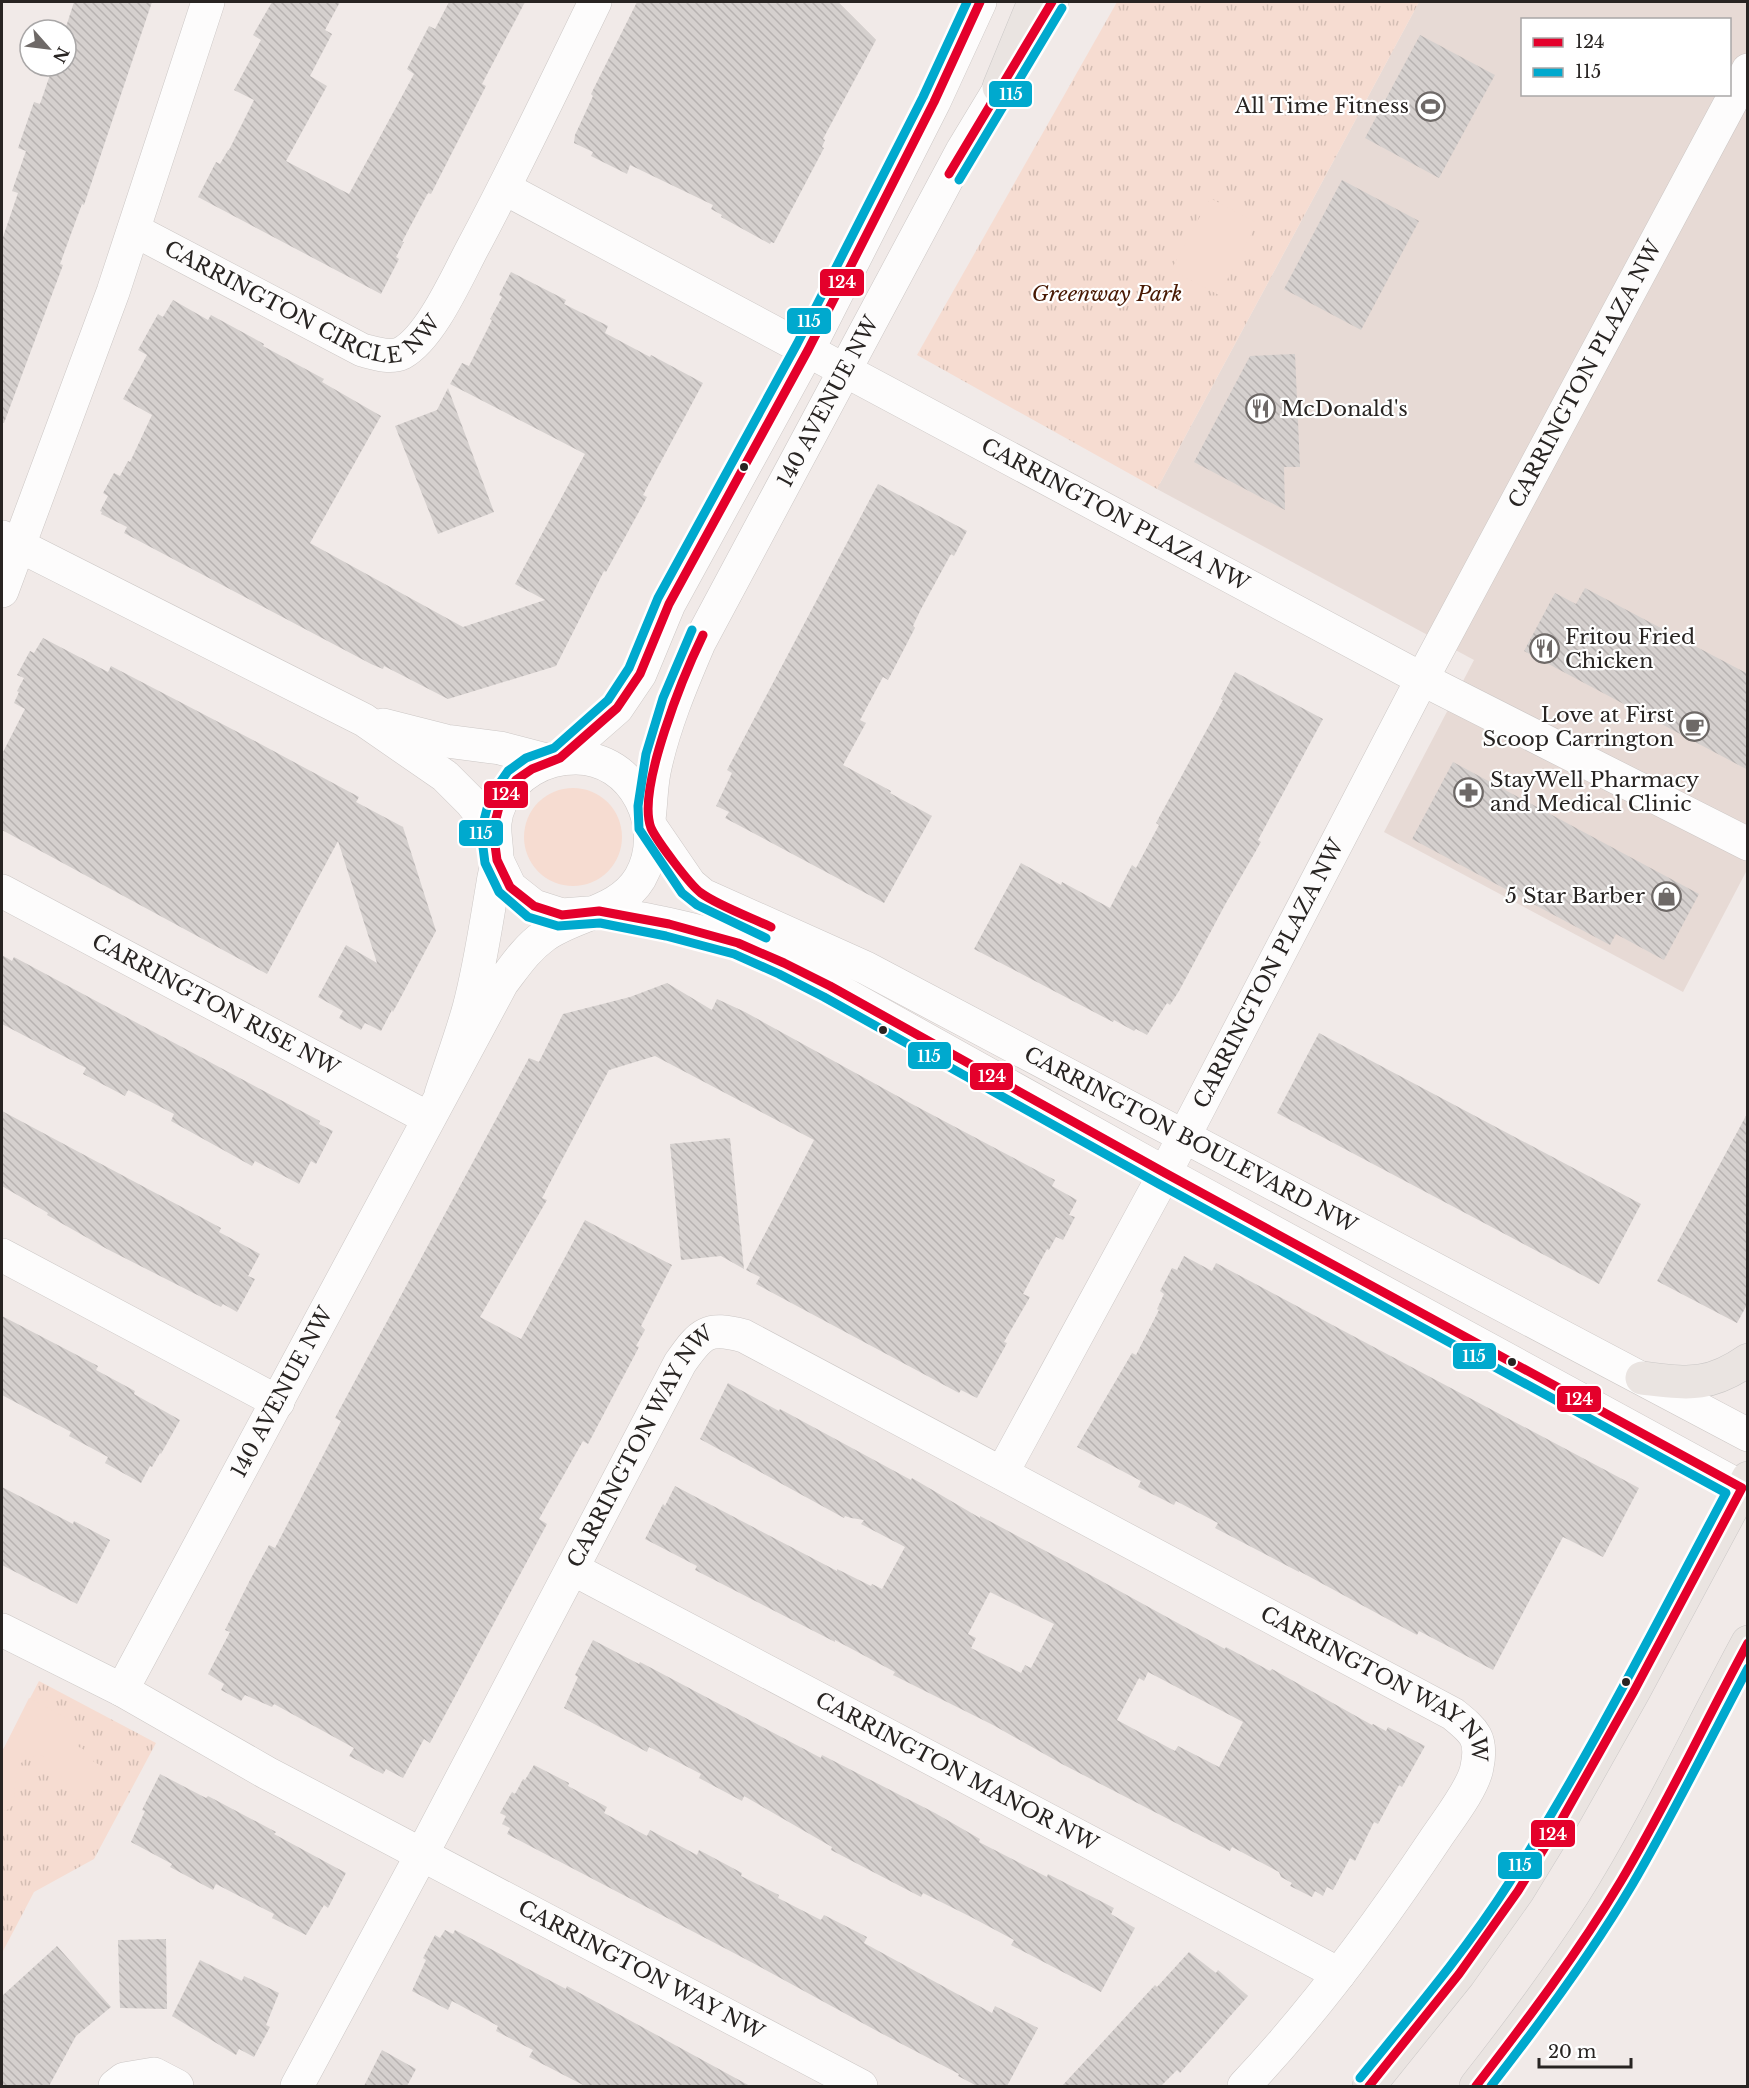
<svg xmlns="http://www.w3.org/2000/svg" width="1749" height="2088" viewBox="0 0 1749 2088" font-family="'Libre Baskerville',serif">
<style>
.built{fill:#e7dad5;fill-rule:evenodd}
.grass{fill:url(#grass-tufts)}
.garden{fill:#f6dcd1}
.building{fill:url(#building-back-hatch);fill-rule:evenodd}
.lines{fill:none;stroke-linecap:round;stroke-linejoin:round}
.minor-casing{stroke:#ccc7c5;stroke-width:34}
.major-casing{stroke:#cbc8c7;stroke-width:34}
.minor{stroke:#fdfcfc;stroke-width:33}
.major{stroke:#eae4e1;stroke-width:33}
.bus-1-casing{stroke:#fff;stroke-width:14}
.bus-2-casing{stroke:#fff;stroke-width:14}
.bus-1{stroke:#e4002b;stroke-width:9}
.bus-2{stroke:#00a9ce;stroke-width:9}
.bus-dot{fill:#282422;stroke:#fff;stroke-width:2}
.labels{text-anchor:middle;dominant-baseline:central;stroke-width:4.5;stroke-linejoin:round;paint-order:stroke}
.poi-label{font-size:21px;fill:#282422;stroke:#fff;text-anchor:end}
.street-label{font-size:21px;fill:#282422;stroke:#fff}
.park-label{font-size:21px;font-style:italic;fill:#481903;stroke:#fff}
.line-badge{stroke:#fff;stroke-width:2}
.badge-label{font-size:16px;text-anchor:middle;font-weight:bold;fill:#fff}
</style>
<defs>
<pattern id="grass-tufts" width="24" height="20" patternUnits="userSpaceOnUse" patternTransform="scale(1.5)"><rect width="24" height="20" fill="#f6dcd1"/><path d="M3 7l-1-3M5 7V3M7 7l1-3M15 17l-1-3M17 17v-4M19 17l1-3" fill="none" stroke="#d3bdb3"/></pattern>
<pattern id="building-back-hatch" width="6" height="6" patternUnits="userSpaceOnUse" patternTransform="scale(1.5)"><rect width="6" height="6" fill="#d5d0ce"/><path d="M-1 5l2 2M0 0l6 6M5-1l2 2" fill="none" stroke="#b7b2b1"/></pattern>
</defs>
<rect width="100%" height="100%" fill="#f1eae8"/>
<path class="built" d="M1419,2H1747V870L1683,992L1384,832L1474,660L1157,489ZM1522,20H1730V94H1522Z"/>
<g class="grass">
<polygon points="1117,2 1419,2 1157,489 917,355"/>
<polygon points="39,1681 156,1743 94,1859 34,1892 2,1953 2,1752"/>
</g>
<g class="garden">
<polygon points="1210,198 1257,223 1219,295 1171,270"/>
<circle cx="573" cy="837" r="49"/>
<path d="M29,1698L81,1726L72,1743L93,1755L91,1760L110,1771C104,1785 91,1794 79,1803L49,1759C43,1755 38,1754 31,1757C9,1764 18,1788 13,1804C11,1809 6,1810 2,1812V1752Z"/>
</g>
<g class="building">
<polygon points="74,2 152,2 84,205 82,204 60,264 63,265 4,423 2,423 2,240 18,193 12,191 26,151 18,148 34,102 40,104 53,66 66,66 65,30"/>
<polygon points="272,2 340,2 325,30 332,34 310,76 327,86 286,161 349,194 414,74 407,69 429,26 435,29 449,2 525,2 482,84 486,86 431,194 428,193 402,242 404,242 396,257 399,259 381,294 198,197 216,162 220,164 228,150 229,150 254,100 234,90 261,40 253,35"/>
<polygon points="637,2 838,2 876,40 823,139 825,140 822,147 824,148 774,243 771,242 770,244 721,217 722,215 711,209 713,205 630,165 627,174 591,156 593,152 574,143 575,135 593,96 591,94"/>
<polygon points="1420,35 1495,75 1439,178 1365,138"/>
<polygon points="1342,180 1419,221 1361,330 1284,289"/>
<polygon points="511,272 566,300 564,304 608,326 605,333 650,357 651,355 703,383 643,495 647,497 606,572 604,571 556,666 448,699 384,666 383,669 371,664 124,533 127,527 101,514 102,512 100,511 108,496 103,493 114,473 120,476 128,461 130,462 152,415 123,399 147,355 138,350 158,314 163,317 173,300 208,320 211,315 264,344 263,346 324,379 322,382 381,416 310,543 463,627 545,600 515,584 585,454 450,384 462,363 469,366 492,320 490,319 502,297 499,295"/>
<polygon points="1295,354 1300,467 1284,467 1285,510 1194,462 1250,356"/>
<polygon points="448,388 494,512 438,534 395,426 437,410"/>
<polygon points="878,484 967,531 954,556 951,554 921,609 913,626 915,628 888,680 883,677 860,720 866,723 843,765 891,791 890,793 932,816 884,903 725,818 729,812 716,806 732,773 727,770 735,755"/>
<polygon points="1585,588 1748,674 1748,770 1524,651 1555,593 1576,604"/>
<polygon points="43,638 108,672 111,666 251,739 359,797 356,802 403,827 436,931 393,1012 392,1010 381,1031 365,1023 361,1030 339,1018 343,1011 318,997 346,945 377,963 338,841 267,974 2,830 2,754 25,709 14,703 19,692 17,691 24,678 17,675 30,651 34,653"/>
<polygon points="1235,672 1323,719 1258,840 1261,842 1226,903 1179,991 1170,1005 1167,1003 1147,1035 1136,1029 1134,1031 1114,1020 1113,1022 974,949 1021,863 1061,885 1062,882 1110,908 1132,865 1136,868 1159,825 1156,823 1223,700 1221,699"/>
<polygon points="1453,762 1699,894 1664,960 1616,934 1610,945 1412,839"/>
<polygon points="2,955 12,961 14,957 320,1121 319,1124 333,1131 316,1164 311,1161 299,1184 255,1161 252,1166 171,1121 174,1114 128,1090 125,1096 83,1074 86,1068 2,1024"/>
<polygon points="667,983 712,1010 717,999 745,1012 910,1103 1055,1180 1052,1186 1077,1200 1069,1215 1075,1217 1063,1240 1056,1237 1049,1250 1047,1249 1023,1294 1030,1297 1004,1342 1007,1343 977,1398 961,1390 959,1393 756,1284 760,1277 746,1270 814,1140 655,1056 609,1070 542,1198 547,1200 480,1317 521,1339 585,1220 672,1265 641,1326 645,1330 636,1346 639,1347 588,1444 583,1441 539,1519 547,1524 430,1743 424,1739 403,1778 386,1769 383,1774 349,1756 354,1748 274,1704 272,1707 245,1695 241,1701 221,1690 224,1684 208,1674 230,1632 225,1630 250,1580 269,1545 275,1548 341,1421 335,1418 529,1058 539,1062 563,1014 630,997"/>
<polygon points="1319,1033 1641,1204 1599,1284 1277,1113"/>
<polygon points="2,1111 221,1228 219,1232 260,1254 248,1276 255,1279 237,1312 223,1304 221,1307 107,1249 47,1215 48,1213 2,1186"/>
<polygon points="1748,1112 1748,1303 1737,1323 1657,1281"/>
<polygon points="730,1138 744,1269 721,1256 681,1260 670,1144"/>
<polygon points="1184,1256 1212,1271 1216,1263 1639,1488 1603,1557 1563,1537 1493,1670 1419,1631 1417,1635 1299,1571 1299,1572 1215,1528 1218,1523 1176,1501 1174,1505 1138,1487 1141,1481 1077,1447 1132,1353 1136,1355 1159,1310 1157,1309 1164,1294 1160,1291 1172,1268 1177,1270"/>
<polygon points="2,1316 98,1366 96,1370 135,1391 134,1394 180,1420 161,1454 160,1453 152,1467 150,1466 141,1483 105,1463 108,1457 69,1436 71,1432 2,1395"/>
<path d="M728,1383L779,1411L780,1409L911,1480L912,1478L980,1518V1516L1074,1566L1225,1649L1226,1647L1270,1671L1272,1669L1372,1725L1373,1724L1386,1731L1388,1727L1425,1746L1402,1787L1399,1785L1378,1824L1374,1822L1355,1861L1350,1858L1333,1890L1327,1887L1323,1896L1315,1891L1312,1897L1290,1886L1292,1883L1281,1877L1279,1872L1232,1847L1230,1851L1062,1764L993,1725L893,1675L895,1672L835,1640V1642L695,1570L697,1566L645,1539L663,1504L665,1506L675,1486L837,1571V1569L871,1586L872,1584L882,1589L905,1547L861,1524L864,1520L851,1518L845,1516L844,1518L700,1439ZM990,1592L1054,1624L1031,1668L1025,1665L1021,1673L971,1648L976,1638L968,1634ZM1148,1672L1243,1722L1219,1767L1178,1746L1175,1751L1117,1720L1139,1678L1144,1681Z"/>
<polygon points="2,1487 73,1524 74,1521 110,1540 77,1604 2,1565"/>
<polygon points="593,1640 639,1664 640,1662 821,1758 822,1755 935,1813 980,1839 979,1842 1047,1877 1048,1874 1114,1908 1111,1914 1135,1928 1101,1992 1011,1945 1014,1940 971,1917 923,1893 921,1897 831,1850 832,1847 744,1796 742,1801 699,1778 701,1774 649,1747 647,1752 564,1708 578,1677 575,1675"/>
<polygon points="534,1765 569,1783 568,1786 607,1807 604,1813 647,1836 650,1830 697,1855 699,1850 742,1873 741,1876 779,1895 778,1898 821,1920 824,1915 867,1937 864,1943 992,2013 995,2006 1038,2028 1007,2086 977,2086 958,2076 959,2074 877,2031 751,1962 507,1834 510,1828 502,1824 506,1816 500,1813 512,1792 515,1794 523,1779 525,1780"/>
<polygon points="160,1774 206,1798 208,1796 276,1832 274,1834 346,1873 328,1908 324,1905 306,1935 272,1918 274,1914 216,1884 213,1890 170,1867 172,1864 131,1842 145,1811 142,1810"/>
<polygon points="445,1930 453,1934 455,1930 566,1989 567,1986 750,2086 585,2086 529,2057 533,2050 496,2031 498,2026 452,2001 448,2010 412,1991 426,1960 423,1958 435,1935 440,1938"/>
<polygon points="166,1939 167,2009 120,2008 118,1940"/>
<polygon points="57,1946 111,2007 76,2036 49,2086 2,2086 2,1996"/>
<polygon points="1189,1952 1216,1973 1218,1970 1248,1996 1180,2073 1177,2070 1161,2086 1062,2086 1155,1985 1157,1987"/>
<polygon points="200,1960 242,1981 244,1976 279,1993 266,2025 270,2027 254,2057 239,2049 236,2055 172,2016"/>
<polygon points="382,2050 416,2069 407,2086 364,2086"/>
</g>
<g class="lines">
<defs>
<g id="minor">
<path id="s1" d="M504,188L1422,679L1748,844"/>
<path id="s2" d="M134,230L362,350C374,353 390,359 402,353C431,337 457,277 473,247C516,167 555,84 595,2"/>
<polyline points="2,537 364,720 445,776 471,802 493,830"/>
<polyline points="2,591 113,292 208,2"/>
<polyline points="383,725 446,741 500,748 550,761"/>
<polyline points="560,758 617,708 640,674 669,604 808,350 934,102 980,2"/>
<path id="s3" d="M649,819C651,804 651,788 654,772C663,728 681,685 699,643L962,151L1052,2"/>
<path id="s4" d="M651,827L690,884L703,895L866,968L1748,1435"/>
<polyline points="497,860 510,887 534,906 562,915 588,913"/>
<path id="s5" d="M2,891L428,1118"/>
<path d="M599,911C645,919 693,928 738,943C769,954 799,971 830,986L1165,1173L1748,1491"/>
<polyline points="2,1255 278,1402"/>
<path id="s6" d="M1002,1473L1165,1173L1422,679L1748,70"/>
<path id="s7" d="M573,1569L1339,1974"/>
<path id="s8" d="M2,1630L122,1690L267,1773L861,2086"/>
<path id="s9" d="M122,1690L502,983C515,966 526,949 544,936C574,914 619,913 640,878C669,828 634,757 575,758C544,758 516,774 501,802C490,824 497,838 497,860C497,867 494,875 493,883C486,924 480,967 469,1008C461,1037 450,1066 441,1094"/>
<polyline points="115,2086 124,2079 154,2074 177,2086"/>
<path id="s10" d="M297,2086L422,1854L680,1363C701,1333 707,1326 744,1336L1453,1714C1474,1731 1483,1738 1477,1767C1474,1787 1448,1820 1436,1838C1378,1925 1316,2010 1244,2086"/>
</g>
<g id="major">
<polyline points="999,87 1034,2"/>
<path d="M1642,1378C1687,1383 1708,1388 1748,1360"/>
<polyline points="1369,2086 1459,1974 1518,1891 1562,1819 1634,1691 1748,1478"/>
<path d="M1476,2086C1520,2030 1562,1973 1601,1913C1656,1826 1699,1732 1748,1642"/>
</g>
</defs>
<use href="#minor" class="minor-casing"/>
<use href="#major" class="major-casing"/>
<use href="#minor" class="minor"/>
<use href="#major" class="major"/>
<defs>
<g id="bus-1">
<polyline points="980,2 934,102 808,350 669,604 640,674 617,708 560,758 532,769 516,780 500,803 493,830 497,860 510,887 534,906 562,915 599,911 669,924 738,943 784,963 830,986 1165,1173 1742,1488 1634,1691 1562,1819 1518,1891 1459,1974 1369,2086"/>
<polyline points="949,174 1052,2"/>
<path d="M703,635C685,672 636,789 651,828C657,841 690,885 701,893C717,905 752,918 771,927"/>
<path d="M1476,2086C1527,2020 1578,1953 1621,1881C1667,1804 1705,1722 1748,1643"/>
</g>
<g id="bus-2">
<path d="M967,2L923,97L797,344L658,598L629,668L608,700L554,748L526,758L508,771L490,797L481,832L485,863L499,892L528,917L558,926L600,923L666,936L734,954L779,974L824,997L1159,1184L1726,1493C1656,1624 1589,1758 1509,1883C1465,1952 1411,2015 1360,2078"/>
<polyline points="959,180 1062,8"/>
<polyline points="692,630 663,698 646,754 638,806 639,829 682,893 697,905 766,938"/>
<path d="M1491,2086C1541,2022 1590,1956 1632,1885C1673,1815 1709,1741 1748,1668"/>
</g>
</defs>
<use href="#bus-1" class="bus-1-casing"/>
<use href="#bus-2" class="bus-2-casing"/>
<use href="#bus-1" class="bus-1"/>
<use href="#bus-2" class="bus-2"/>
</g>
<defs>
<symbol id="stadium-ring" viewBox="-11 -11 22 22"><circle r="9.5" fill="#fff" stroke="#6e6967" stroke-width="1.5"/><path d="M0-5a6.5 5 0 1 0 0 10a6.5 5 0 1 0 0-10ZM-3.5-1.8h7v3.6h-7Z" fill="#6e6967"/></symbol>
<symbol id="restaurant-ring" viewBox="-11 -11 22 22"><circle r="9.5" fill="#fff" stroke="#6e6967" stroke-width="1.5"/><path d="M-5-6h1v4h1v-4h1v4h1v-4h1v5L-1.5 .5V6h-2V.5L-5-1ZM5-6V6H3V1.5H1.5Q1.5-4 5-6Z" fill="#6e6967"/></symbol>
<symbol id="cafe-ring" viewBox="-11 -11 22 22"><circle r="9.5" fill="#fff" stroke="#6e6967" stroke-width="1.5"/><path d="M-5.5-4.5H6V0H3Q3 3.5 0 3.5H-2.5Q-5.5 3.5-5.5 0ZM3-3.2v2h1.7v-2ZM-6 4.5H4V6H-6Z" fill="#6e6967"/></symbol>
<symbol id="pharmacy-ring" viewBox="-11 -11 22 22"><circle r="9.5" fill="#fff" stroke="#6e6967" stroke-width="1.5"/><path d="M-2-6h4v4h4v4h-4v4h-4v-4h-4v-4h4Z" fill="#6e6967"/></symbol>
<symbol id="shop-ring" viewBox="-11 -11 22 22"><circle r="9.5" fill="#fff" stroke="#6e6967" stroke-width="1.5"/><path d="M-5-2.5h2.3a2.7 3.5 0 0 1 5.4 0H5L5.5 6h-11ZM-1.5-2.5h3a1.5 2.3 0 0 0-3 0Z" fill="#6e6967"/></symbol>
</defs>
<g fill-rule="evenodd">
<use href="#stadium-ring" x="1414" y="90" width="33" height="33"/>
<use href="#restaurant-ring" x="1244" y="392" width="33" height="33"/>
<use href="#restaurant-ring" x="1528" y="632" width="33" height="33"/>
<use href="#cafe-ring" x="1678" y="710" width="33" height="33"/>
<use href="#pharmacy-ring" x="1452" y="776" width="33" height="33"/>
<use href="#shop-ring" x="1650" y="880" width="33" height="33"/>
</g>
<g class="bus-dot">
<circle cx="744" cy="467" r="5"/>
<circle cx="883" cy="1030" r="5"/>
<circle cx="1512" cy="1362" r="5"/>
<circle cx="1626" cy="1682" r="5"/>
</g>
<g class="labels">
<g class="poi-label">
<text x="1409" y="106">All Time Fitness</text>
<text x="1281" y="409" text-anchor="start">McDonald's</text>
<text x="1565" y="637" text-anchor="start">Fritou Fried<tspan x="1565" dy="24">Chicken</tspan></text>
<text x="1674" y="715">Love at First<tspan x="1674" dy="24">Scoop Carrington</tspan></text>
<text x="1490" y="780" text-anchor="start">StayWell Pharmacy<tspan x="1490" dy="24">and Medical Clinic</tspan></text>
<text x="1645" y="896">5 Star Barber</text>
</g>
<g class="street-label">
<text stroke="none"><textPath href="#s2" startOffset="192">CARRINGTON CIRCLE NW</textPath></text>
<text stroke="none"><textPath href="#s6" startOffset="1244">CARRINGTON PLAZA NW</textPath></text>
<text stroke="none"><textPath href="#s3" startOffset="458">140 AVENUE NW</textPath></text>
<text stroke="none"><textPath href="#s1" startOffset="693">CARRINGTON PLAZA NW</textPath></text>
<text stroke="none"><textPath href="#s6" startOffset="566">CARRINGTON PLAZA NW</textPath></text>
<text stroke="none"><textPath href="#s5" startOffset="242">CARRINGTON RISE NW</textPath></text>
<text stroke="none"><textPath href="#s4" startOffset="632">CARRINGTON BOULEVARD NW</textPath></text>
<text stroke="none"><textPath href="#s9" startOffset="338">140 AVENUE NW</textPath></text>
<text stroke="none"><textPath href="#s10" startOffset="726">CARRINGTON WAY NW</textPath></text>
<text stroke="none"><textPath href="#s10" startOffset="1620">CARRINGTON WAY NW</textPath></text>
<text stroke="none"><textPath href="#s7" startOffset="434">CARRINGTON MANOR NW</textPath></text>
<text stroke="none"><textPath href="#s8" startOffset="724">CARRINGTON WAY NW</textPath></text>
</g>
<g class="park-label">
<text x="1107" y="294">Greenway Park</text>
</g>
</g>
<g class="line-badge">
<rect x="988" y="80" width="45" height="28" rx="6" fill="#00a9ce"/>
<rect x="819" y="268" width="46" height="29" rx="6" fill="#e4002b"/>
<rect x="786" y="307" width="46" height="28" rx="6" fill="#00a9ce"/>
<rect x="483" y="780" width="46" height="29" rx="6" fill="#e4002b"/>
<rect x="458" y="819" width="46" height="28" rx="6" fill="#00a9ce"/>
<rect x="907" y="1041" width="45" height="29" rx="6" fill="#00a9ce"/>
<rect x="969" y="1062" width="45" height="29" rx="6" fill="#e4002b"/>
<rect x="1452" y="1342" width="45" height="28" rx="6" fill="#00a9ce"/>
<rect x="1556" y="1385" width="46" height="28" rx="6" fill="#e4002b"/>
<rect x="1530" y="1819" width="46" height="29" rx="6" fill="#e4002b"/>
<rect x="1497" y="1851" width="46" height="29" rx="6" fill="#00a9ce"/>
</g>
<g class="badge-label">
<text x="1011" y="100">115</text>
<text x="842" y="288">124</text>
<text x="809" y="327">115</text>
<text x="506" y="800">124</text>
<text x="481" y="839">115</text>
<text x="929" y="1062">115</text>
<text x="992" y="1082">124</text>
<text x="1474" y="1362">115</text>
<text x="1579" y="1405">124</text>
<text x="1553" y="1840">124</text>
<text x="1520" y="1871">115</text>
</g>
<rect width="1749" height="2088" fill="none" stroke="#282422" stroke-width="6"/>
<rect x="1521" y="18" width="210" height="78" fill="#ffffff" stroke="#a9a7a7" stroke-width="1.5"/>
<rect x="1533" y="38" width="30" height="9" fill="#e4002b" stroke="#a9a7a7" stroke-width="1.5"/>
<text x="1575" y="48" font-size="18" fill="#282422">124</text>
<rect x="1533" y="68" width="30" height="9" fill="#00a9ce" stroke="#a9a7a7" stroke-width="1.5"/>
<text x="1575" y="78" font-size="18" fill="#282422">115</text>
<g transform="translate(48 48) rotate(118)"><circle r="28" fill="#ffffff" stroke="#a9a7a7" stroke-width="1.5"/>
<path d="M0-4.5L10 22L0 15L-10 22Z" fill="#6e6967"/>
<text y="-9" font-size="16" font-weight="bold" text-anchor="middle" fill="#282422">N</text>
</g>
<path d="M1539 2058v9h92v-9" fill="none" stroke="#282422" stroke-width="3"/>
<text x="1548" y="2058" font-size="18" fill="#282422" stroke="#ffffff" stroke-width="4.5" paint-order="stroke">20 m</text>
</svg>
